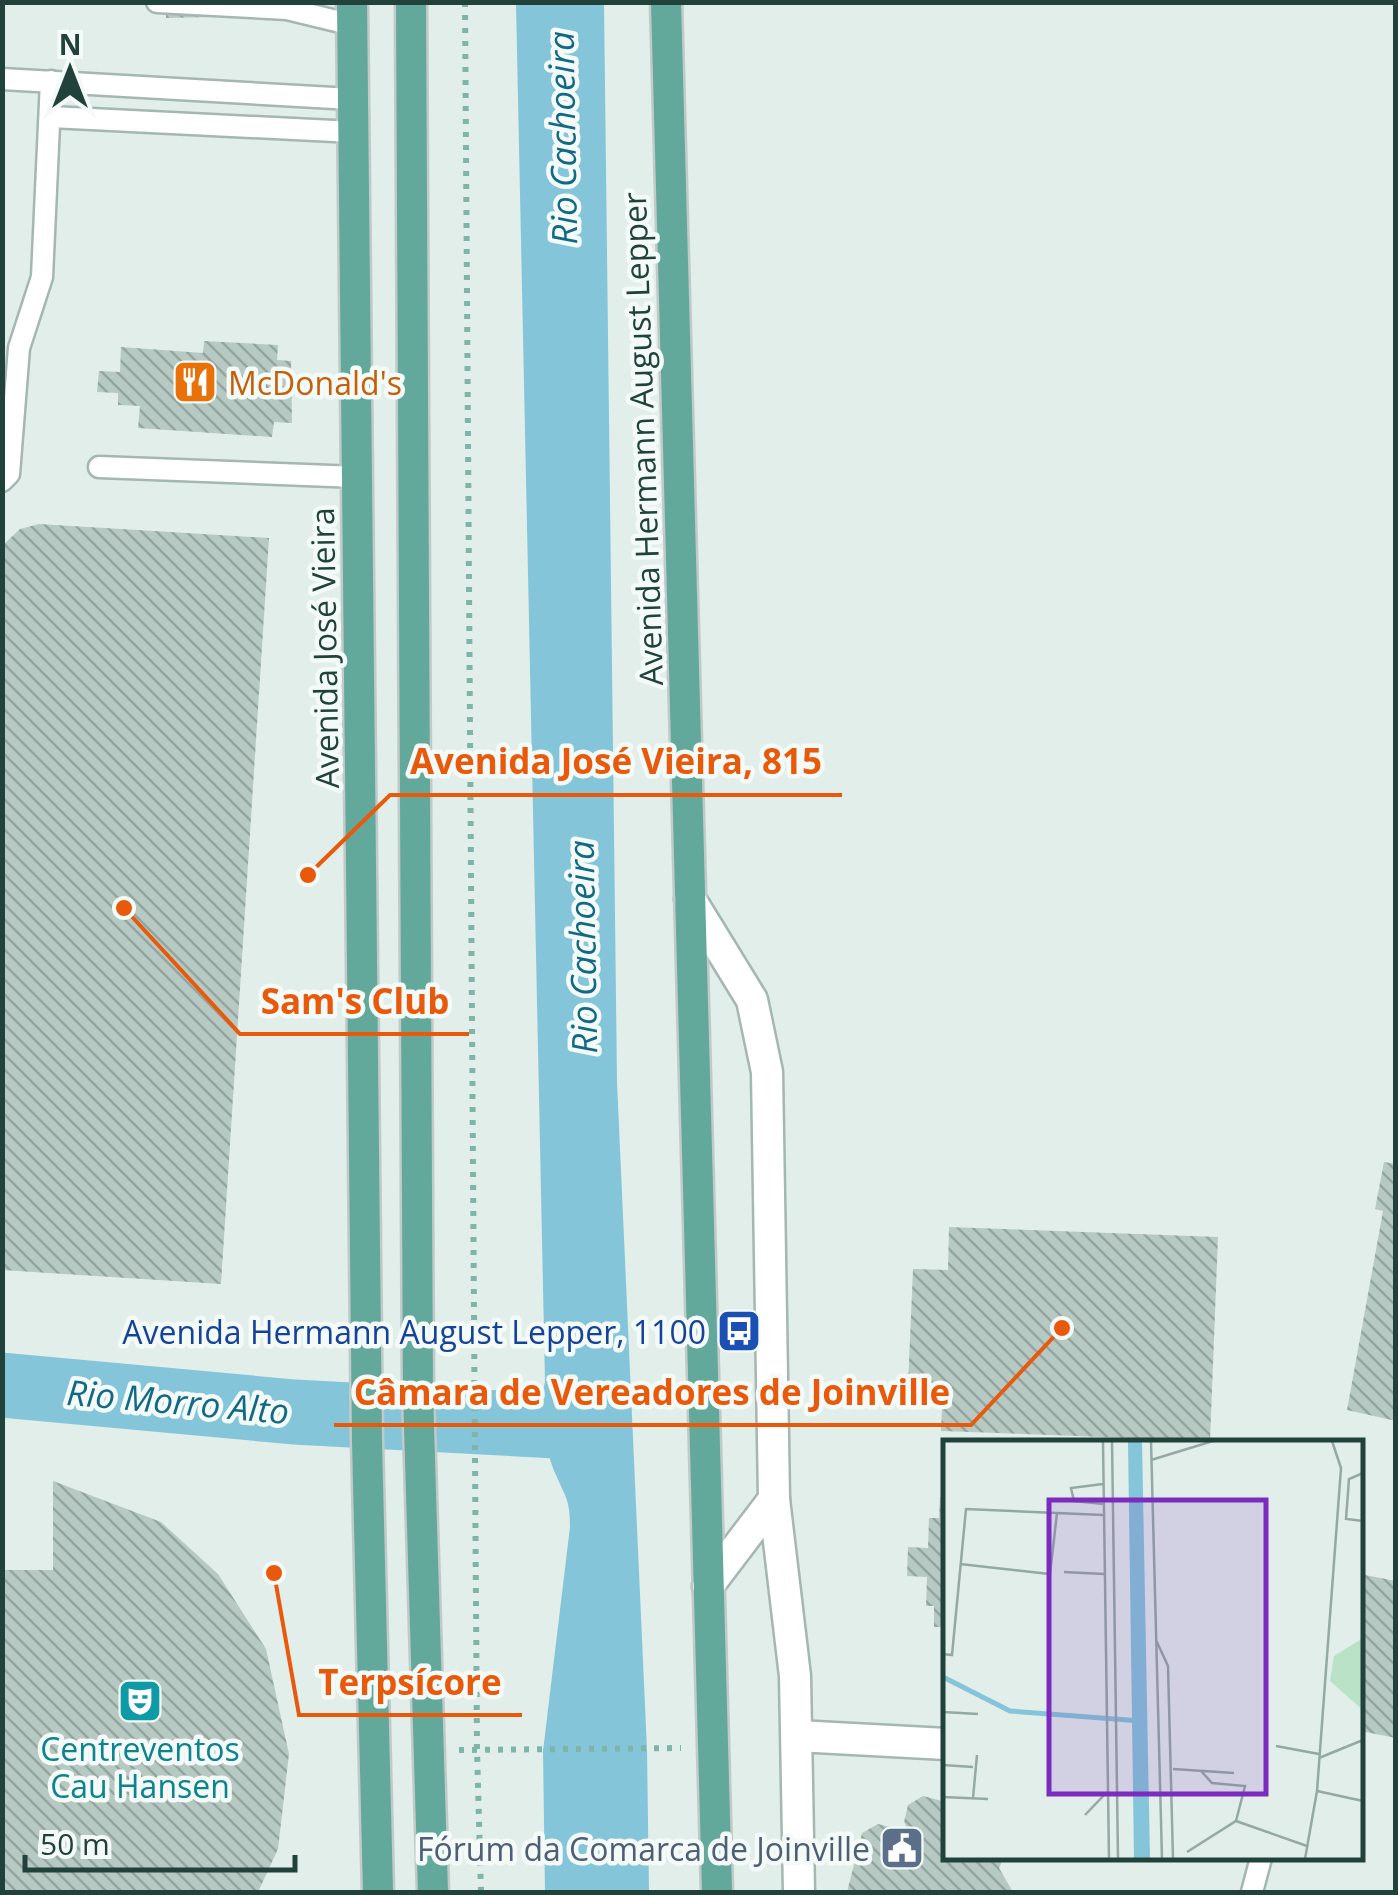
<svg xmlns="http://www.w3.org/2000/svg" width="1398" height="1895" viewBox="0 0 1398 1895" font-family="'Open Sans',sans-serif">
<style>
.water{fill:#84c5d9}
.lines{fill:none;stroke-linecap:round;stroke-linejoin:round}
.river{stroke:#84c5d9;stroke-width:65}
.building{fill:url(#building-back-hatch)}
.lane-casing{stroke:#a4b7b2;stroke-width:25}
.street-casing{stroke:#a4b7b2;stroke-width:35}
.primary-casing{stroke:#c1cac8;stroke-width:35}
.path{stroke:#7fb5a9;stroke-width:6;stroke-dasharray:5 8;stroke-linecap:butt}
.lane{stroke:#fff;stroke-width:20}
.street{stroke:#fff;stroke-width:30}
.primary{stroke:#62a99c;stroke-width:30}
.labels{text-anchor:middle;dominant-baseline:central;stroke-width:9;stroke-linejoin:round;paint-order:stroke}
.food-label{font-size:32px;fill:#c56008;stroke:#f3faf7;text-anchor:start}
.street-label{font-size:32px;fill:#20423b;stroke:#f3faf7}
.transit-label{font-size:32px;fill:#164399;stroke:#f3faf7;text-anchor:end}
.culture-label{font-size:32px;fill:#0d838f;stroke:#f3faf7}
.service-label{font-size:32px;fill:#4e5e75;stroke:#f3faf7;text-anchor:end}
.water-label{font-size:35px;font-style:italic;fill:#126985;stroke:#f3faf7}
.inset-river{fill:none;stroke:#84c5d9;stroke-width:5}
.inset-road{fill:none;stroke:#94a9a4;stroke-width:2.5}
.view{fill:#7b2cbf;fill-opacity:0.15;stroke:#7b2cbf;stroke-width:5}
.inset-edge{fill:none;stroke:#20423b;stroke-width:5}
.leader{fill:none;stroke:#e8590c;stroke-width:4}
.callout-dot{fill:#e8590c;stroke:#f3faf7;stroke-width:4}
.callout-label{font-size:35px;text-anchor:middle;font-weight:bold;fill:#e8590c;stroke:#f3faf7;stroke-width:9;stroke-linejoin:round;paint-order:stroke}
</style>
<defs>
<pattern id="building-back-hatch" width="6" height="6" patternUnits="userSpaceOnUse" patternTransform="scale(2.5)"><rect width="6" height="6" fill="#b7c9c3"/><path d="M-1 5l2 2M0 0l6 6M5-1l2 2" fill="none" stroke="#94a5a0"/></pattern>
</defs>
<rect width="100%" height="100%" fill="#e2eeea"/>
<path class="water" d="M516,3H604L617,1082L647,1750L649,1892H545L543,1751L570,1527C570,1500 566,1498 556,1475C545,1451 538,1406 545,1382Z"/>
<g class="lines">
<polyline class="river" points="2,1385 294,1412 594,1428"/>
</g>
<g class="building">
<polygon points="166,2 210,2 210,17 166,18"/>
<polygon points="204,341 278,345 277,360 291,361 292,423 274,422 272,437 138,428 140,406 118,405 118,393 97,392 99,371 120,372 121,347 203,353"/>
<polygon points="39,524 269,538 221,1284 2,1270 2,546 20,529"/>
<polygon points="1384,1162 1396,1164 1396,1421 1347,1410 1383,1211 1375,1209"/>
<polygon points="949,1227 1218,1237 1210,1441 941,1431 943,1387 908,1386 913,1269 948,1270"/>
<polygon points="53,1481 161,1522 218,1574 266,1649 289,1754 278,1849 258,1892 2,1892 2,1567 6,1570 53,1570"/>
<polygon points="940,1497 946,1497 946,1627 934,1627 934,1606 926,1606 927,1577 907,1576 908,1547 928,1548 929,1518 939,1518"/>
<polygon points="1360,1574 1396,1581 1396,1738 1360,1731"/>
<polygon points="923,1796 946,1802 946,1858 1004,1858 999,1868 1013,1892 847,1892 862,1833 878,1824 894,1828 903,1838 909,1838 909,1831 904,1822 908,1805"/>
</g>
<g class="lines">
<defs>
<g id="lane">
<polyline points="157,2 287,9 353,25"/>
<polyline points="2,79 351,99"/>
<polyline points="51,117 354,132"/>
<polyline points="99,467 357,477"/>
<polyline points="2,481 9,474 19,348 42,277 51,81"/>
<polyline points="1252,1892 1261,1858"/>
</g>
<g id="street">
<polyline points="690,899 752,1000 767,1072 774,1499 795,1676 799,1892"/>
<polyline points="708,1586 774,1499"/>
<polyline points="797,1736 946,1744"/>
</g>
<g id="primary">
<polyline points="352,2 367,1441 378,1892"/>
<polyline points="411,2 418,1393 433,1892"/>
<polyline points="666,2 717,1892"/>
</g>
</defs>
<use href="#lane" class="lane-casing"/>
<use href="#street" class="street-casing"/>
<use href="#primary" class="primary-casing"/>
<g class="path">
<polyline points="465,2 477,1750 481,1892"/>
<polyline points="459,1750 681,1748"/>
</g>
<use href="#lane" class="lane"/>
<use href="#street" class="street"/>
<use href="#primary" class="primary"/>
</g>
<defs>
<symbol id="restaurant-square" viewBox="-11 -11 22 22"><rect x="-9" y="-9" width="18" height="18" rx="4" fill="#e8710a" stroke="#f3faf7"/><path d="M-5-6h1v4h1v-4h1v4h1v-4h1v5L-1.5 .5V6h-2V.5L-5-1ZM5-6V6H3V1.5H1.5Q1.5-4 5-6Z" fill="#fff"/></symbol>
<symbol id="bus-square" viewBox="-11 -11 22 22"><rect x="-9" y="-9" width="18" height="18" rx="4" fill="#1a4fb4" stroke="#f3faf7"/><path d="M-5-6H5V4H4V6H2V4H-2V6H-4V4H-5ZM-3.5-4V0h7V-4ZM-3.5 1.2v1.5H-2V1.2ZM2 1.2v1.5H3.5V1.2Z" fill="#fff"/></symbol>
<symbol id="theatre-square" viewBox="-11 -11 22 22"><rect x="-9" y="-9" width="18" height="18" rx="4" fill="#0f9aa8" stroke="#f3faf7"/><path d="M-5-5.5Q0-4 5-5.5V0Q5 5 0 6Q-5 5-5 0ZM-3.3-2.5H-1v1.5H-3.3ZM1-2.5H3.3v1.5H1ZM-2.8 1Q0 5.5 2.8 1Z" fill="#fff"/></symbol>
<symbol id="civic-square" viewBox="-11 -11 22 22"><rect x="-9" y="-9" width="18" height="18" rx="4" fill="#5c6f8a" stroke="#f3faf7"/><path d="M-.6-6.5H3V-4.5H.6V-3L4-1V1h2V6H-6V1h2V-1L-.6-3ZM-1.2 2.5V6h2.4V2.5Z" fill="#fff"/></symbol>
</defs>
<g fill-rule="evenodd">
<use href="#restaurant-square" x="170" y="357" width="50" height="50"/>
<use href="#bus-square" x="714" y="1306" width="50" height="50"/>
<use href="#theatre-square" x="115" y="1676" width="50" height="50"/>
<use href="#civic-square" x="877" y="1823" width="50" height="50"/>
</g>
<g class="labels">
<g class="food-label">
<text x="228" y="382">McDonald's</text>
</g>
<g class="street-label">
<text transform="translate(642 439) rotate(-92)">Avenida Hermann August Lepper</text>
<text transform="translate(324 648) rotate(-91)">Avenida José Vieira</text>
</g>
<g class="transit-label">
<text x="706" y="1331">Avenida Hermann August Lepper, 1100</text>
</g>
<g class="culture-label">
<text x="140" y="1748">Centreventos<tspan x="140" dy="37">Cau Hansen</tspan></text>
</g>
<g class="service-label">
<text x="870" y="1848">Fórum da Comarca de Joinville</text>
</g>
<g class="water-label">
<text transform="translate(562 138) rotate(-91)">Rio Cachoeira</text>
<text transform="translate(582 947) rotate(-91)">Rio Cachoeira</text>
<text transform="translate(178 1401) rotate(5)">Rio Morro Alto</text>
</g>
</g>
<g transform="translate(943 1440)">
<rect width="420" height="420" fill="#e2eeea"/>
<path d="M420,198V270L387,241L391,216Z" fill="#b9e2c7"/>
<path d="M185,1H199L207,419H191Z" fill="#84c5d9"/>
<path class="inset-river" d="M0,237L67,271L198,281"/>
<path class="inset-road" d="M160,1L166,419M169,1L175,419M208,1L219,419M208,20L270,1M420,33L406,39L403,79L420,81M160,44L128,48L131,61L161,64M17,124L107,134L114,73M121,132L161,134M213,200L225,226L230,419M0,214L9,215L23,69L160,75M0,272L35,274M333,306L376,314M376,318L420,300M0,325L30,327M230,329L291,333M258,331L269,343L302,346L293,381M374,351L420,361M0,357L45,359M30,358L34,315M142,375L164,352M244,412L293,381L364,406M362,419L374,351L398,28L389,1"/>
<path class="view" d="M106,60H323V354H106Z"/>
<rect width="420" height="420" class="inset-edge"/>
</g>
<path class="leader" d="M308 875L390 795H842M124 908L240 1034H469M1062 1328L971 1425H334M274 1573L299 1715H522"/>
<g class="callout-dot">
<circle cx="308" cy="875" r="10"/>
<circle cx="124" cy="908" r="10"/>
<circle cx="1062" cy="1328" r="10"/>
<circle cx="274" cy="1573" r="10"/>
</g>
<g class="callout-label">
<text x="616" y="774">Avenida José Vieira, 815</text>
<text x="355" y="1014">Sam's Club</text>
<text x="652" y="1405">Câmara de Vereadores de Joinville</text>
<text x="410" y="1695">Terpsícore</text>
</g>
<rect width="1398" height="1895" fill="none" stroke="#20423b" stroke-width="10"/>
<g transform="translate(70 70)" stroke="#f3faf7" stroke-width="8" paint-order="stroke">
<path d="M0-8L18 38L0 25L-18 38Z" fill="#20423b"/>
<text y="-15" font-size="28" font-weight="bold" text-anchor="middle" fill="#20423b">N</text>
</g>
<path d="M25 1855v15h270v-15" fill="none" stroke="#20423b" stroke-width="5"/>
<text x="40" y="1855" font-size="30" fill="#20423b" stroke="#f3faf7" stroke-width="8" paint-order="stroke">50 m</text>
</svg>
